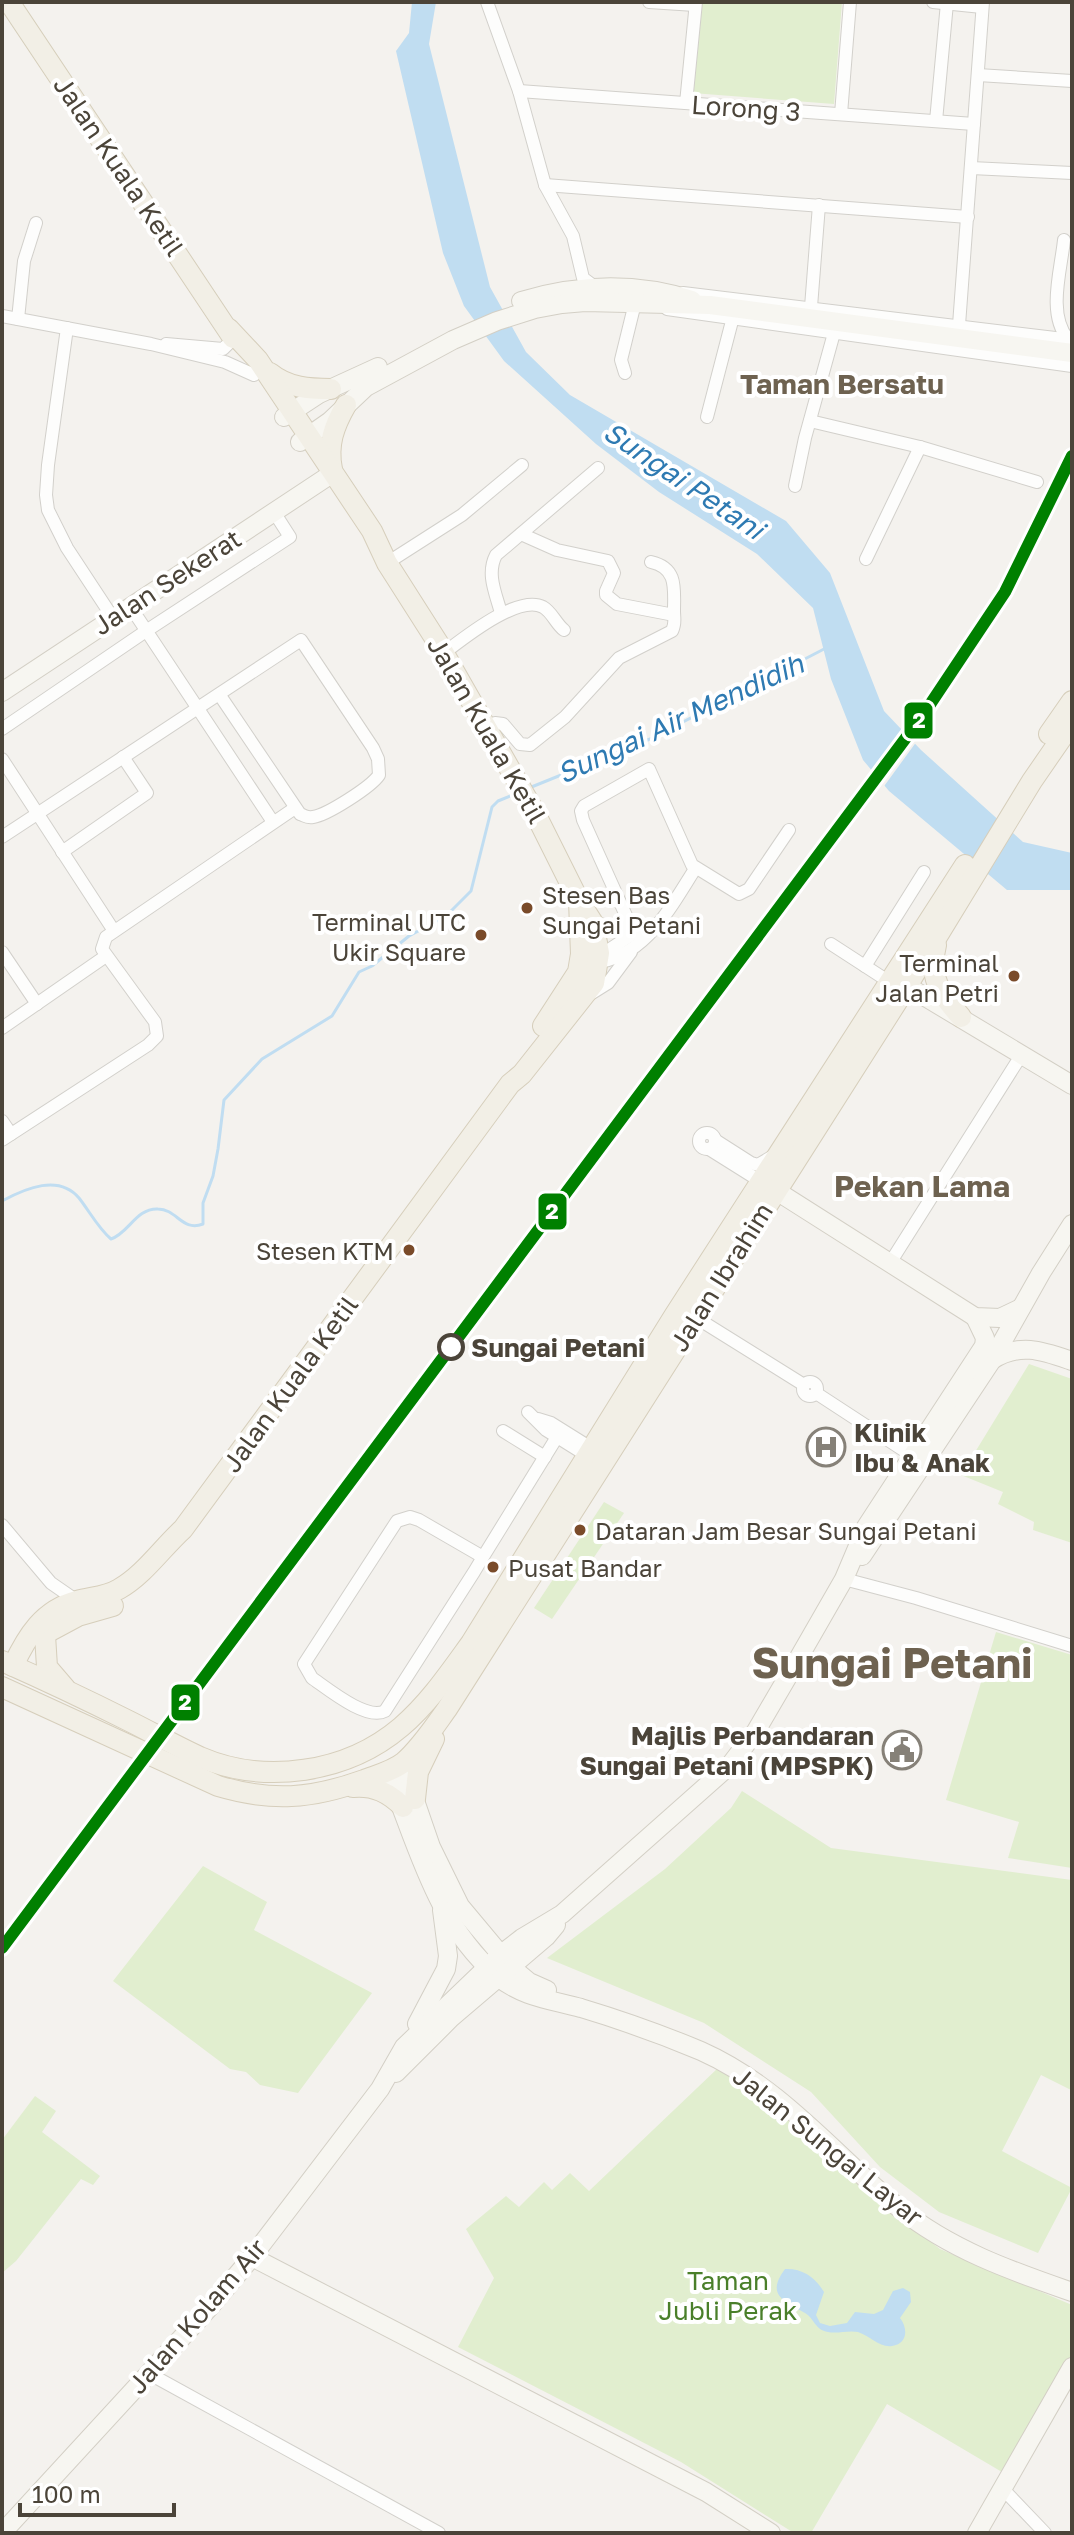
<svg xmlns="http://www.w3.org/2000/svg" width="1074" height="2535" viewBox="0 0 1074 2535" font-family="'Golos Text',sans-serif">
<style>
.green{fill:#e1eecf}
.water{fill:#c0ddf1}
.pier{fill:#f4f2ee}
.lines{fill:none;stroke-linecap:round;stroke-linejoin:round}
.stream{stroke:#c0ddf1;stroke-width:3}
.street-casing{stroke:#d2d0cb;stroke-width:14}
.secondary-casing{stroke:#d3cfc5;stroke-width:20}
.primary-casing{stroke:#d6cebb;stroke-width:22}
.street{stroke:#fdfdfc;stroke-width:12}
.secondary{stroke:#f7f6f1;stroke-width:18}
.primary{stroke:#f2efe6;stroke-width:20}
.rail-1-casing{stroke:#fff;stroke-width:18}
.rail-1{stroke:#008000;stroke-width:12}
.bus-dot{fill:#7a4b2a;stroke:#fff;stroke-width:3}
.stop-dot{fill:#fff;stroke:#4b4439;stroke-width:4}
.labels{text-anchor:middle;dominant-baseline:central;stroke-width:8;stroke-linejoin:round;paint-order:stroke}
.bus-label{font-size:24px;fill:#4b4439;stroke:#fff;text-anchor:start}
.street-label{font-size:26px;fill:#4b4439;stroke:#fff}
.stop-label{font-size:26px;font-weight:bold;fill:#4b4439;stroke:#fff;text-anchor:start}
.poi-label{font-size:26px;font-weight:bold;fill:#4b4439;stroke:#fff;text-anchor:start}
.park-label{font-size:26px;fill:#4a7f2a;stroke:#fff}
.neighbourhood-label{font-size:28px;font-weight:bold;fill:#6e6250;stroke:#fff}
.water-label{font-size:28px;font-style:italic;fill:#2e7ab2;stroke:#fff}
.quarter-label{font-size:30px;font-weight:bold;fill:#6e6250;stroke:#fff}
.town-label{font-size:42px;font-weight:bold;fill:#6e6250;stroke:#fff}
.line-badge{stroke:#fff;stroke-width:3}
.badge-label{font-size:22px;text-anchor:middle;font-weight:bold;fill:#fff}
</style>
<rect width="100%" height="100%" fill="#f4f2ee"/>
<g class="green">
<polygon points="700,2 842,2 834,104 692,93"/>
<polygon points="1029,1364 1072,1379 1072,1543 1033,1530 1034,1522 998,1504 1003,1492 961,1475"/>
<polygon points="604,1502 624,1513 552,1619 534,1608"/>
<polygon points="996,1632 1072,1655 1072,1868 1008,1858 1019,1822 946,1800"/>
<polygon points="742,1791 831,1848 1072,1880 1072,2088 1071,2090 1041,2075 1002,2151 1072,2188 1038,2253 939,2212 880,2167 811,2092 704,2023 547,1958 665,1869 731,1808"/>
<polygon points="203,1866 267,1902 254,1930 372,1993 298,2093 260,2085 246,2072 230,2069 113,1981"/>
<polygon points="718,2068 761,2095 861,2187 940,2249 1072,2305 1072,2356 1007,2475 887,2404 811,2533 794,2533 681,2462 458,2347 494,2278 466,2229 506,2196 519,2207 544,2182 552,2190 570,2173 589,2191"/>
<polygon points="35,2096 56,2111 42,2132 100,2176 93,2185 81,2179 16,2261 2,2273 2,2140"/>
</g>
<g class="water">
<polygon points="412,2 436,2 429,44 490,287 526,352 570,395 786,521 830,573 884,711 921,750 1023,842 1072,853 1072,890 1007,890 889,791 863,760 831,679 813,608 757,554 659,492 596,444 504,361 464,306 443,253 396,51 409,33"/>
<path d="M785,2269C802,2268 815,2277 824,2292L816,2315L820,2323L830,2326L847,2323L855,2312L874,2314L883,2310L893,2291L903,2288L910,2292L911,2302L900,2318C908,2328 908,2344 892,2346C880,2348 870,2336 858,2332C849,2330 837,2334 828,2332C815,2330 814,2318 805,2313C785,2301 765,2296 785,2269Z"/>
</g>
<polygon class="pier" points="906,729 917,741 882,789 871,776"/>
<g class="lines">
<g class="stream">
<polyline points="529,788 650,739 826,648"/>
<path d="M2,1201C26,1188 59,1174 79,1198C90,1212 98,1228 111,1239C129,1233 136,1208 158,1209C177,1209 182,1232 203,1224V1203L213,1176L218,1149L224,1100L262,1059L332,1016L359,972L372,966L409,936L446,916L471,891L492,807L498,801L515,794"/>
</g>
<defs>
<g id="street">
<polyline points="487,2 519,91 545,185 573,236 583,278 595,287"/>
<polyline points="649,2 695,5"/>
<polyline points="933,2 982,7"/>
<polyline points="978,75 1072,81"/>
<polyline points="519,91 974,124"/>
<polyline points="686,103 696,2"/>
<polyline points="841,114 850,2"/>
<polyline points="936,121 947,3"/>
<polyline points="971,168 1072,173"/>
<polyline points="545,185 968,217"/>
<path d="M1064,240C1061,270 1047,314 1068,339"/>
<polyline points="683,293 1072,340"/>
<polyline points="811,307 819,205"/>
<polyline points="667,309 1072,366"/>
<polyline points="2,316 151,344 225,362 254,375"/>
<polyline points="18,319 24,261 36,223"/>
<polyline points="959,325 983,2"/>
<polyline points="67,328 48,465 46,495 48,510 67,548 113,618"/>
<polyline points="166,344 223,349 229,343 229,331"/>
<polyline points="625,373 621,360 635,303"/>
<polyline points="707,417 732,321"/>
<polyline points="810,421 920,447 1037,482"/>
<polyline points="795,486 805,438 834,333"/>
<polyline points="521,534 557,550 608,561 614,573 606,591 606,595 617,604 674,615"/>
<polyline points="866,559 920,447"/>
<polyline points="387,563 462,515 522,465"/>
<polyline points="130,606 273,822"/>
<path d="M501,613C496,594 486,574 496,555L598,468"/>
<path d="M444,653C464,638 518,594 543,607C552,612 556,624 564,630"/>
<path d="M486,727L495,723L503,724L520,744L530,745L565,717L619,658L672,631C676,623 674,619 674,611C674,589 678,568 651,562"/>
<polyline points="2,729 146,631 290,537 274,512"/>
<polyline points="2,759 114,931"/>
<path d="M2,837L37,814L301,640L373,748L378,759L379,775C371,787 327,815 313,817C306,818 306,816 300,814L219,694"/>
<polyline points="62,852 147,793 123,757"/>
<polyline points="593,923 637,931"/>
<polyline points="637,931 628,920 583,820 581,811 584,806 649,769 692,865 739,894 749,889 789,830"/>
<polyline points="831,944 888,981"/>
<polyline points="2,952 37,1004"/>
<polyline points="596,953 607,951 642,928"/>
<path d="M593,963C645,958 670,908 695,869"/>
<polyline points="865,966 924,872"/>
<polyline points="592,993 608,983 631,952"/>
<polyline points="2,1028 106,956"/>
<polyline points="2,1121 11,1134"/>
<circle cx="707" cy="1141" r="8"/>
<polyline points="2,1140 148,1045 157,1036 155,1022 102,949 106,937 295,808"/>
<polyline points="715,1140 751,1163 758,1165 773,1156"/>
<polyline points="709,1149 760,1181"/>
<polyline points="890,1263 1022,1054"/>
<polyline points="695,1317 804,1385"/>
<circle cx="810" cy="1389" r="7"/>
<polyline points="816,1393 917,1459"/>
<polyline points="528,1412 546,1430 586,1455"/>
<polyline points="538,1419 551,1423 591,1448"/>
<polyline points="503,1431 545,1457"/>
<polyline points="2,1525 51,1583 77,1601"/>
<path d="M483,1557L419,1520L410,1517L397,1521L304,1664L312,1678C328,1689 367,1721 385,1711L474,1572L483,1557L557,1437"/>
<polyline points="844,1579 916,1598 1072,1646"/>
<polyline points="148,2373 439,2533"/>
<polyline points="1002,2488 1045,2533"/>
</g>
<g id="secondary">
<path d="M521,301C578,284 636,282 692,300"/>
<polyline points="284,417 319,394 378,367"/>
<polyline points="300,442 330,421 366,387 453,340 497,321 535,309 562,304 585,302 710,305 1072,353"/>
<polyline points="2,692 333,473"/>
<polyline points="907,986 1072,1085"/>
<polyline points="764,1183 975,1317 1000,1318 1021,1308"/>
<path d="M992,1360C1020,1342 1043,1351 1072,1361"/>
<polyline points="862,1556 992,1360 1041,1273 1072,1224"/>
<polyline points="402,1763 431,1847 460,1906 511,1967 529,1982 547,1990"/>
<path d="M387,1771C418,1845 434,1921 497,1976C521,1997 552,2000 581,2008C621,2020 663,2035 701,2051C780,2086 834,2154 899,2208C949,2249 1011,2271 1072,2292"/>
<polyline points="417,2024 446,1969 448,1956 442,1910"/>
<polyline points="396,2073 451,2018 546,1937 556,1925"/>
<polyline points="252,2257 706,2492 771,2533"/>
<polyline points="2,2533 209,2308 252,2257 380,2089 404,2047 500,1955 522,1938 562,1914 730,1765 756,1731 794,1666 844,1579 866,1527 984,1346 985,1338 975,1317"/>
<polyline points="977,2533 1072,2367"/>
</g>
<g id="primary">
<polyline points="9,2 233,338"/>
<path d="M270,373C288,388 310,389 331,389"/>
<path d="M332,469C327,445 334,426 346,405"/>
<polyline points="1049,734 1072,701"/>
<path d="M936,945C928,977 940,993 961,1017"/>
<polyline points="543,1026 578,972 581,954 579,901"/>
<polyline points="50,1631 78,1616 113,1606"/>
<polyline points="45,1635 47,1667 65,1688"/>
<path d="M2,1661C45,1680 87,1700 129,1721C153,1733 176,1746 200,1757C265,1785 347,1773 401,1727C429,1703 450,1672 471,1643L674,1316L965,865"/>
<path d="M13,1666C27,1636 43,1610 77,1601C91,1597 106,1597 119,1589C144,1575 162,1548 183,1529L510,1084L522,1074L594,983L599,953L593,923L579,901L535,813L438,643L387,563L372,531L258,360L229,329"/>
<path d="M2,1687L218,1786C272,1802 311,1799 364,1780C377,1775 393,1771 404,1762C421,1747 434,1727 447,1709L907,986L1032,781L1072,723"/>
<path d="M353,1787C374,1785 389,1793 403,1807"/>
<polyline points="415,1799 418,1772 434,1739"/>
</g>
</defs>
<use href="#street" class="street-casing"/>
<use href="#secondary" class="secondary-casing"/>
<use href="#primary" class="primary-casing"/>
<use href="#street" class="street"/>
<use href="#secondary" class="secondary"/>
<use href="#primary" class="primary"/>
<defs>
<polyline id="rail-1" points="2,1948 923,715 1005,592 1072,456"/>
</defs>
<use href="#rail-1" class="rail-1-casing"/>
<use href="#rail-1" class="rail-1"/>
</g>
<defs>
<symbol id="hospital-ring" viewBox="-11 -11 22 22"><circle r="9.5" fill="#fff" stroke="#868178" stroke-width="1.5"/><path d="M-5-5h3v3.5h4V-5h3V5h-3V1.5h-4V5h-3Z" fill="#868178"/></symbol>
<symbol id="civic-ring" viewBox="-11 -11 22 22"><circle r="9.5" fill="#fff" stroke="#868178" stroke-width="1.5"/><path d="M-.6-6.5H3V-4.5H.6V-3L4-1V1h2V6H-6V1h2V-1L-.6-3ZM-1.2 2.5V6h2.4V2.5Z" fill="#868178"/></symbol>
</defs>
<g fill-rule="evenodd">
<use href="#hospital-ring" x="804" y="1425" width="44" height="44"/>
<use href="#civic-ring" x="880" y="1728" width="44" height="44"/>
</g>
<g class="bus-dot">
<circle cx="527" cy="908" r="7"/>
<circle cx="481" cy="935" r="7"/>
<circle cx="1014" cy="976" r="7"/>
<circle cx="409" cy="1250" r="7"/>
<circle cx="580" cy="1530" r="7"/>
<circle cx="493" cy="1567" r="7"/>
</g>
<circle class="stop-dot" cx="451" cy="1347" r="12"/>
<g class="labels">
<g class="bus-label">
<text x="542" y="894">Stesen Bas<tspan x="542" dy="30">Sungai Petani</tspan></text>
<text x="466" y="921" text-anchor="end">Terminal UTC<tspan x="466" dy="30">Ukir Square</tspan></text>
<text x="999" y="962" text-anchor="end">Terminal<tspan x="999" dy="30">Jalan Petri</tspan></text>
<text x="394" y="1250" text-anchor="end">Stesen KTM</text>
<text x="595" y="1530">Dataran Jam Besar Sungai Petani</text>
<text x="508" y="1567">Pusat Bandar</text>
</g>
<g class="street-label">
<text transform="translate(746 108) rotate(4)">Lorong 3</text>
<text transform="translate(119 166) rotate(56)">Jalan Kuala Ketil</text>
<text transform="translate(167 582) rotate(-33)">Jalan Sekerat</text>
<text transform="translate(487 730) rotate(60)">Jalan Kuala Ketil</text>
<text transform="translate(721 1277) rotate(-58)">Jalan Ibrahim</text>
<text transform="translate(290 1384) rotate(-54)">Jalan Kuala Ketil</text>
<text transform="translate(828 2146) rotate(39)">Jalan Sungai Layar</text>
<text transform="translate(197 2316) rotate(-49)">Jalan Kolam Air</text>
</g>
<g class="stop-label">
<text x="471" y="1347">Sungai Petani</text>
</g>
<g class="poi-label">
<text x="854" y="1432">Klinik<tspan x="854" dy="30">Ibu &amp; Anak</tspan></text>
<text x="874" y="1735" text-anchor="end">Majlis Perbandaran<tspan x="874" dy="30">Sungai Petani (MPSPK)</tspan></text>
</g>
<g class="park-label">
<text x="728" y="2280">Taman<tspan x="728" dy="30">Jubli Perak</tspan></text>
</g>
<g class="neighbourhood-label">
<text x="842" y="383">Taman Bersatu</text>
</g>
<g class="water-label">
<text transform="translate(684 480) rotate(34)">Sungai Petani</text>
<text transform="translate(680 718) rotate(-25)">Sungai Air Mendidih</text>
</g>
<g class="quarter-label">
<text x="922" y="1186">Pekan Lama</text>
</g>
<g class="town-label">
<text x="892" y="1662">Sungai Petani</text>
</g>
</g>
<g class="line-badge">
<rect x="903" y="701" width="31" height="39" rx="8" fill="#008000"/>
<rect x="537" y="1192" width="31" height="39" rx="8" fill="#008000"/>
<rect x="170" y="1683" width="31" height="39" rx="8" fill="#008000"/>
</g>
<g class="badge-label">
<text x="919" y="728">2</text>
<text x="552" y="1219">2</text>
<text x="185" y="1710">2</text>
</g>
<rect width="1074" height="2535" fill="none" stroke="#4b4439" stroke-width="8"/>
<path d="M20 2503v12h154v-12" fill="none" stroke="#4b4439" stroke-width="4"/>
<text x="32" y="2503" font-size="24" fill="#4b4439" stroke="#ffffff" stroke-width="6" paint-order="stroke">100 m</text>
</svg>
